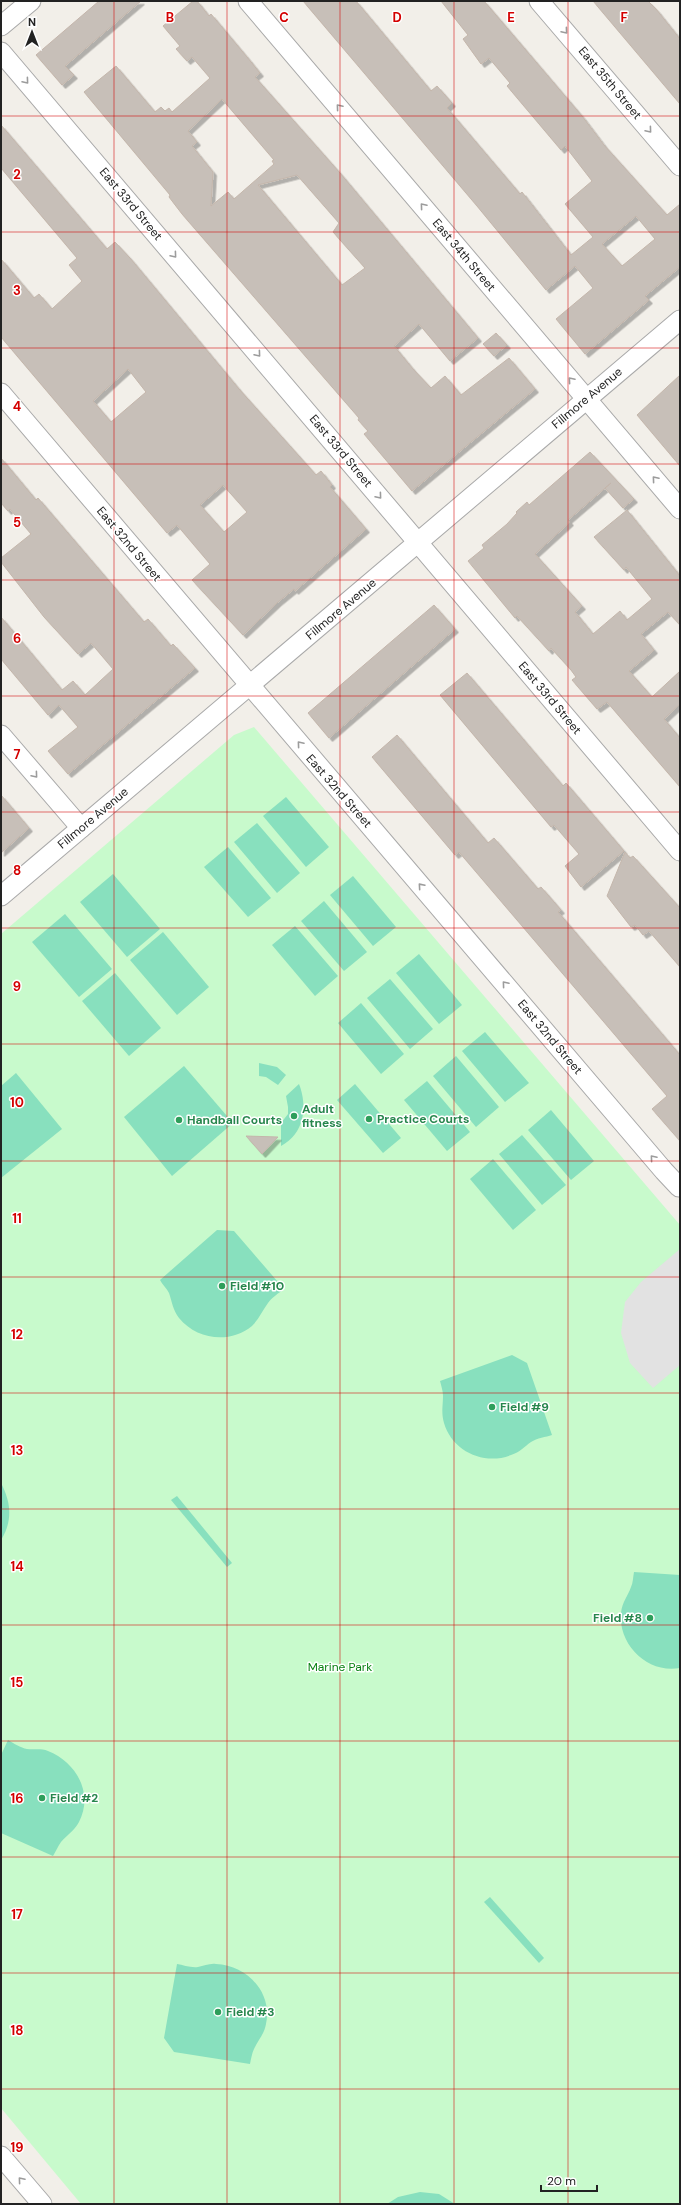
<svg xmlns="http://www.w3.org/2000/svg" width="681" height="2205" viewBox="0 0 681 2205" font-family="'DM Sans',sans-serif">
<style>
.park{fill:#c8facc}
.pitch{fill:#88e0be}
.parking{fill:#e2e2e2}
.building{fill:#c7bfb8;stroke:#c4b6ab;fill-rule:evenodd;filter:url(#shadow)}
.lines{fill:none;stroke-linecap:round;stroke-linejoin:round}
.street-casing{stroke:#a9a9a9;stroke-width:21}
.street{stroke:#fff;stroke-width:19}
.oneway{stroke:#9c9c9c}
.grid{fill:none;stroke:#d40000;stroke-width:1;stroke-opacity:0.55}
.leisure-dot{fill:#2e9e5b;stroke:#fff;stroke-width:1.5}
.labels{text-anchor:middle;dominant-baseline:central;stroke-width:3;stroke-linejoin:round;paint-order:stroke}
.street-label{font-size:12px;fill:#222;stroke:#fff}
.leisure-label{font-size:12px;font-weight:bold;fill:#27864d;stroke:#fff;text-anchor:start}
.park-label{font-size:12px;fill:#0c8416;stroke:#fff}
.grid-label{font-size:13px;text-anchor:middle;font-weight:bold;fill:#d40000;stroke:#fff;stroke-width:3;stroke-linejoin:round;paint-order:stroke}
</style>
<defs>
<filter id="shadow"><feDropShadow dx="3.5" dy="3.5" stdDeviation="0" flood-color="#0004"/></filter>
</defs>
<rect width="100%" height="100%" fill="#f2efe9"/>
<polygon class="park" points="254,727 680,1225 680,2204 81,2204 1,2108 1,934 234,735"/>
<g class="pitch">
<polygon points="286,797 329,847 306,867 263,816"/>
<polygon points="257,823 300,873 277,893 234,842"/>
<polygon points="228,847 271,898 248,917 204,867"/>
<polygon points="113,874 160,929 127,957 80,902"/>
<polygon points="353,876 396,927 373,946 330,895"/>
<polygon points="324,901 367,952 344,971 301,921"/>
<polygon points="65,914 112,969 79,997 32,942"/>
<polygon points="295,926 338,976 315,996 272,945"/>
<polygon points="163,932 209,987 177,1015 130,960"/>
<polygon points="419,954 462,1005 439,1024 396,973"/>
<polygon points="115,973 161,1028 129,1056 82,1001"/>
<polygon points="390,979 433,1029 410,1049 367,998"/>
<polygon points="361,1003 404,1054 381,1074 338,1023"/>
<polygon points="485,1032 529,1083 505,1102 462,1051"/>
<polygon points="456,1056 499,1107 476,1127 433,1076"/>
<polygon points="259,1063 277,1067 286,1075 278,1085 266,1077 259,1076"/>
<polygon points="184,1066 233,1123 172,1176 124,1117"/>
<polygon points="16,1073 62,1129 1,1178 1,1086"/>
<polygon points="427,1081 470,1132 447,1151 404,1100"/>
<path d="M299,1084C308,1107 304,1134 281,1146V1123L288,1114V1107L286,1096Z"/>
<polygon points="355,1084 401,1138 383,1153 337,1100"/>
<polygon points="551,1110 594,1161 571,1180 528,1130"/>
<polygon points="522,1135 566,1185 542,1205 499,1154"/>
<polygon points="493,1159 536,1210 513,1230 470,1179"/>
<path d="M217,1230L234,1231L284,1289C279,1293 271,1298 268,1303C262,1311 259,1319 252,1326C230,1344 197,1340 179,1318C173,1310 172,1302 169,1293C167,1289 162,1284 160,1280Z"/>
<path d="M512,1355L527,1363L552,1435C546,1437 537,1438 531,1442C524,1447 520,1452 511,1455C484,1466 452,1451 444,1423C441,1413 443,1405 443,1396C443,1391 441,1385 440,1381Z"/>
<path d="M1,1483C11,1502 13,1521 1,1540Z"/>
<polygon points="177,1496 232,1563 227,1567 171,1500"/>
<path d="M634,1572L680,1575V1668C648,1674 618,1645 621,1613C622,1602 628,1596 631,1587C633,1583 633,1577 634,1572Z"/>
<path d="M8,1740C13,1743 21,1748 27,1749C34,1750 41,1748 48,1751C76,1762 94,1793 79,1822C74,1831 67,1835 61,1842C58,1846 56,1851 53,1856L1,1833V1755Z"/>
<polygon points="490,1897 544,1958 539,1963 484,1902"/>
<path d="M177,1964C183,1965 191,1968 198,1967C204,1966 210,1963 216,1964C247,1965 273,1993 266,2024C264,2035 258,2040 254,2049C252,2053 251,2059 250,2064L174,2052L164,2038Z"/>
<polygon points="420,2192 439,2194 455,2204 387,2204 398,2197"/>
</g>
<polygon class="parking" points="680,1249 680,1365 653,1388 630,1363 621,1333 625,1302 641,1282"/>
<g class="building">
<polygon points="99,1 141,1 65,66 74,75 62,85 36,55"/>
<path d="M193,1H197L209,16L211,14L247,57L260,73L255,77L340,173L478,338L450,361L419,324L394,346L413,369L431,388L445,376L461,395L509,358L535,389L412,491L364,434L368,431L358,420L359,418L182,214L169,197L170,195L84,92L116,66L155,112L161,107L165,111L169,108L172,112L210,78L192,57L187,61L176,49L180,46L163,26ZM222,99L274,160L272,161L274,164L234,199L228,192L211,206L213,172L192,146L197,142L188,131ZM297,175L339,223L333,232L365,268L342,285L258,185Z"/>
<path d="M303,1H356L431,91L437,86L452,103L447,108L520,194L522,192L571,255L593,237L565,204L592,181L565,146L561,150L507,86L510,83L489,58L481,64L463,39L468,35L441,1H484L582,116L604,145L667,215L680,204V267L645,296L649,300L585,354L556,319L593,288L575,266L546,290L477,206ZM636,216L655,239L622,266L602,244Z"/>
<polygon points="593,1 648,1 656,9 680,39 680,104"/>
<path d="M1,125L107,249L115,242L130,258L239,389L316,475L321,471L332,485L330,487L366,529L295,591L294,589L278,602L243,635L192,580L210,564L177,525L167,533L1,337V259L34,298L39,294L52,309L82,281L69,265L77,258L1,168ZM128,369L146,392L111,422L93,401ZM223,485L247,512L224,532L200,505Z"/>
<polygon points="496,333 507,345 494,356 483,344"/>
<polygon points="680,375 680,466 637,415"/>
<polygon points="590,452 634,499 623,508 605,488 611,483 568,520 570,522 535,554 582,606 575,612 593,634 620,611 627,620 652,599 626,567 624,570 594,537 627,510 680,576 680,625 668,612 641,634 654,650 629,671 652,697 680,671 680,704 664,719 680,738 680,787 607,702 597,709 572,680 576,677 571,670 551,648 549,651 517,616 515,618 468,561 484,548 482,545 507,524 517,513 516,512 527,502 529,505"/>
<polygon points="1,458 36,500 38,498 144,622 148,619 171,646 173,644 195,668 68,774 48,751 78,727 59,705 48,715 1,659 1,617 62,690 73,681 85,695 113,669 91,643 78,654 44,617 1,562 1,558 31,534 10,509 8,511 1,503"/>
<polygon points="434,605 455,629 329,738 308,713"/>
<polygon points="467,673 563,786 566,783 624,851 581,887 565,866 579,854 554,825 551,827 440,695"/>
<polygon points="397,735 488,843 494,838 538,889 541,887 561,910 558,912 680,1055 680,1141 652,1109 667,1096 459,852 455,855 372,757"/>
<polygon points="1,795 29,828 1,853"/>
<polygon points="625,852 630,858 633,856 680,908 680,967 649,931 643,935 635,925 631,927 607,896"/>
<polygon points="246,1136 278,1137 262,1154"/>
</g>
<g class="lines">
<defs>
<g id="street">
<polyline points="248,1 680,509"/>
<polyline points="539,1 680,166"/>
<polyline points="1,26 31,1"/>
<polyline points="1,52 680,851"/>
<polyline points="1,393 664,1171 679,1187 680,1186"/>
<polyline points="1,735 81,828"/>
<polyline points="1,896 680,320"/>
<polyline points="1,2156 42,2204"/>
</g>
</defs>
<use href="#street" class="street-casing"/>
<use href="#street" class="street"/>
</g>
<defs><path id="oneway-chevron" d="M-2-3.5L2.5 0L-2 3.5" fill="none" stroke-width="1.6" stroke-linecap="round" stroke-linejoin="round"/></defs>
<g class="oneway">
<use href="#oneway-chevron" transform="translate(565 31) rotate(50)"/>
<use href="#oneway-chevron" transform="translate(26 81) rotate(50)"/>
<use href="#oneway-chevron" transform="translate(339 107) rotate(-130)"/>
<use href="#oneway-chevron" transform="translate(649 130) rotate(50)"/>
<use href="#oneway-chevron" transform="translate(423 206) rotate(-130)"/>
<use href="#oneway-chevron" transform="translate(174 255) rotate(50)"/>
<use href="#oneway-chevron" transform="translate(258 354) rotate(50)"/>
<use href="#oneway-chevron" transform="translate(571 380) rotate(-130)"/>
<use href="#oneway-chevron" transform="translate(655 479) rotate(-130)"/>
<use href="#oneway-chevron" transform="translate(379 496) rotate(50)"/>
<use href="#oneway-chevron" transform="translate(300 744) rotate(-130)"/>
<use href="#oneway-chevron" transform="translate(35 775) rotate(50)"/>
<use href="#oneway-chevron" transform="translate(421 886) rotate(-131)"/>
<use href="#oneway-chevron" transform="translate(505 984) rotate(-130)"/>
<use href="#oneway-chevron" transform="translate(653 1158) rotate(-130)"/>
<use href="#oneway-chevron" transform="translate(21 2180) rotate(-130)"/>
</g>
<path class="grid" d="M114,1V2204M227,1V2204M340,1V2204M454,1V2204M568,1V2204M1,116H680M1,232H680M1,348H680M1,464H680M1,580H680M1,696H680M1,812H680M1,928H680M1,1044H680M1,1161H680M1,1277H680M1,1393H680M1,1509H680M1,1625H680M1,1741H680M1,1857H680M1,1973H680M1,2089H680"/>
<g class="leisure-dot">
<circle cx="294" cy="1116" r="4"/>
<circle cx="369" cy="1119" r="4"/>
<circle cx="179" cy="1120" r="4"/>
<circle cx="222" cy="1286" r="4"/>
<circle cx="492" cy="1407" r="4"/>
<circle cx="650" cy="1618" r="4"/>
<circle cx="42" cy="1798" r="4"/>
<circle cx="218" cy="2012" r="4"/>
</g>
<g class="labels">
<g class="street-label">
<text transform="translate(610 83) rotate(50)">East 35th Street</text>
<text transform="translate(131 204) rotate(50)">East 33rd Street</text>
<text transform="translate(464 255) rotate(50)">East 34th Street</text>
<text transform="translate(587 398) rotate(-40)">Fillmore Avenue</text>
<text transform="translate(341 451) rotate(50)">East 33rd Street</text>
<text transform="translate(129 544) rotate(50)">East 32nd Street</text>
<text transform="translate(341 609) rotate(-40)">Fillmore Avenue</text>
<text transform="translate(550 698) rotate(50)">East 33rd Street</text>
<text transform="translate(339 791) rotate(49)">East 32nd Street</text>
<text transform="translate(93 818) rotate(-40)">Fillmore Avenue</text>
<text transform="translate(550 1037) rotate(50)">East 32nd Street</text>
</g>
<g class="leisure-label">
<text x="302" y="1109">Adult<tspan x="302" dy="14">fitness</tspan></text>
<text x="377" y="1119">Practice Courts</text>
<text x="187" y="1120">Handball Courts</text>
<text x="230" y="1286">Field #10</text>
<text x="500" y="1407">Field #9</text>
<text x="642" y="1618" text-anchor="end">Field #8</text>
<text x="50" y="1798">Field #2</text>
<text x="226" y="2012">Field #3</text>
</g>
<g class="park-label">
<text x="340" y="1667">Marine Park</text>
</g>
</g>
<g class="grid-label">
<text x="170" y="22">B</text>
<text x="284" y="22">C</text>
<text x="397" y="22">D</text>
<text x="511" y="22">E</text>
<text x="624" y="22">F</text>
<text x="17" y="179">2</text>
<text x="17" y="295">3</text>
<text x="17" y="411">4</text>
<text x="17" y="527">5</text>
<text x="17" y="643">6</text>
<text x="17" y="759">7</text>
<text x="17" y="875">8</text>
<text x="17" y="991">9</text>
<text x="17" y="1107">10</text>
<text x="17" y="1223">11</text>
<text x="17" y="1339">12</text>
<text x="17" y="1455">13</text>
<text x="17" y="1571">14</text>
<text x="17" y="1687">15</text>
<text x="17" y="1803">16</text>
<text x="17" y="1919">17</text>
<text x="17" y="2035">18</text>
<text x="17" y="2152">19</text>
</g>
<rect width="681" height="2205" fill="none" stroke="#222222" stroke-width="4"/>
<g transform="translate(32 32)" stroke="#ffffff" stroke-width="3" paint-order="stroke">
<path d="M0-3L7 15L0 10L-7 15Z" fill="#222222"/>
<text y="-6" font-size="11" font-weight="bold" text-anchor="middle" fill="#222222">N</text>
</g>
<path d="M541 2185v6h56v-6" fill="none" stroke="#222222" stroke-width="2"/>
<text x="547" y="2185" font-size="12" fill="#222222" stroke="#ffffff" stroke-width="3" paint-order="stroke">20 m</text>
</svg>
